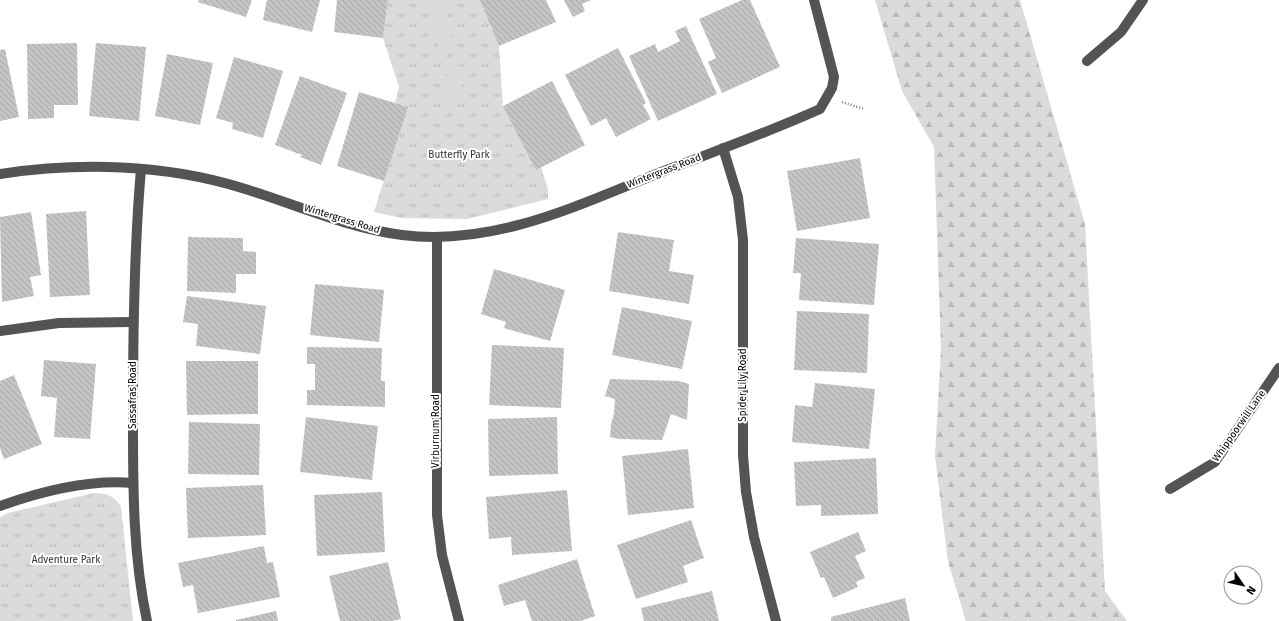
<svg xmlns="http://www.w3.org/2000/svg" width="1279" height="621" viewBox="0 0 1279 621" font-family="'Fira Sans',sans-serif">
<style>
.forest{fill:url(#forest-firs)}
.park{fill:url(#park-tufts)}
.garden{fill:#dbdbdb}
.building{fill:url(#building-back-hatch)}
.lines{fill:none;stroke-linecap:round;stroke-linejoin:round}
.path{stroke:#767676;stroke-width:2.5;stroke-dasharray:1 2;stroke-linecap:butt}
.minor{stroke:#545454;stroke-width:10}
.labels{text-anchor:middle;dominant-baseline:central;stroke-width:4;stroke-linejoin:round;paint-order:stroke}
.park-label{font-size:10px;fill:#323232;stroke:#fff}
.street-label{font-size:10px;fill:#000;stroke:#fff}
</style>
<defs>
<pattern id="forest-firs" width="22" height="20" patternUnits="userSpaceOnUse"><rect width="22" height="20" fill="#dbdbdb"/><path d="M5 1l3.5 6h-7zM16 11l3.5 6h-7z" fill="#bababa"/></pattern>
<pattern id="park-tufts" width="24" height="20" patternUnits="userSpaceOnUse"><rect width="24" height="20" fill="#dbdbdb"/><path d="M3 7l-1-3M5 7V3M7 7l1-3M15 17l-1-3M17 17v-4M19 17l1-3" fill="none" stroke="#bababa"/></pattern>
<pattern id="building-back-hatch" width="6" height="6" patternUnits="userSpaceOnUse"><rect width="6" height="6" fill="#c4c4c4"/><path d="M-1 5l2 2M0 0l6 6M5-1l2 2" fill="none" stroke="#a7a7a7"/></pattern>
</defs>
<rect width="100%" height="100%" fill="#fff"/>
<polygon class="forest" points="875,0 1020,0 1085,224 1105,591 1127,621 966,621 948,562 935,456 941,349 934,147 902,91"/>
<g class="park">
<polygon points="388,0 480,0 499,46 503,106 541,167 548,189 548,199 467,219 401,218 374,212 407,107 395,103 399,87 383,38"/>
<path d="M94,493C106,493 115,496 121,507L133,621H0V517L8,513Z"/>
</g>
<g class="garden">
<path d="M436,0H442L444,3C451,20 455,39 447,56L438,48L439,35L431,19L430,13Z"/>
<polygon points="453,60 458,64 465,81 455,94 452,101 445,105 444,83"/>
</g>
<g class="building">
<polygon points="199,0 252,0 246,17 198,2"/>
<polygon points="267,0 320,0 312,32 263,20"/>
<polygon points="337,0 388,0 383,38 334,32"/>
<polygon points="480,0 546,0 556,22 499,46"/>
<polygon points="564,0 591,0 582,4 585,11 573,17"/>
<polygon points="742,0 750,0 780,67 722,93 708,62 716,58 699,19"/>
<polygon points="686,26 717,94 658,121 629,56 655,44 658,52 680,41 675,31"/>
<polygon points="77,43 78,105 54,105 54,118 28,119 27,44"/>
<polygon points="96,43 146,47 139,121 89,116"/>
<polygon points="618,48 646,103 643,105 651,119 616,137 606,118 591,126 565,75"/>
<polygon points="5,49 19,117 0,121 0,50"/>
<polygon points="167,54 213,63 200,125 155,116"/>
<polygon points="234,57 283,71 263,138 232,129 233,123 216,118"/>
<polygon points="300,76 347,93 321,165 300,157 302,155 275,145"/>
<polygon points="552,81 585,145 536,170 503,106"/>
<polygon points="359,92 408,107 384,181 337,166"/>
<polygon points="860,158 870,218 797,231 787,171"/>
<polygon points="86,211 90,295 50,297 46,214"/>
<polygon points="31,212 41,275 30,277 34,296 2,302 0,217"/>
<polygon points="618,232 674,240 669,271 694,275 689,304 609,291"/>
<polygon points="188,237 243,238 243,251 256,252 256,274 236,274 236,293 187,291"/>
<polygon points="796,238 879,244 874,305 799,300 801,273 793,273"/>
<polygon points="494,269 565,290 550,341 504,328 506,322 481,314"/>
<polygon points="315,284 384,290 379,342 310,335"/>
<polygon points="187,296 266,306 260,354 196,346 198,324 183,322"/>
<polygon points="622,307 692,321 682,369 612,355"/>
<polygon points="797,311 869,314 867,373 794,370"/>
<polygon points="492,345 564,348 561,408 489,405"/>
<polygon points="307,347 382,348 381,381 385,381 385,407 307,405 307,390 315,390 315,364 307,364"/>
<polygon points="44,360 96,364 90,439 54,437 57,398 41,396"/>
<polygon points="186,361 258,361 258,414 187,415"/>
<polygon points="14,375 42,444 4,459 0,448 0,381"/>
<polygon points="610,379 679,381 689,384 687,420 671,414 662,440 619,439 610,437 611,424 614,414 615,399 605,396"/>
<polygon points="815,383 875,389 869,449 792,442 795,405 812,407"/>
<polygon points="306,417 378,426 372,480 300,472"/>
<polygon points="557,417 558,474 489,476 488,419"/>
<polygon points="189,422 260,424 259,475 188,474"/>
<polygon points="688,449 694,508 628,515 622,456"/>
<polygon points="876,458 878,514 821,516 821,505 796,506 794,462"/>
<polygon points="263,485 266,535 188,538 186,488"/>
<polygon points="567,490 572,551 512,555 511,537 489,539 486,497"/>
<polygon points="382,492 385,552 317,556 314,495"/>
<polygon points="691,520 704,558 683,566 688,582 636,599 617,545"/>
<polygon points="858,532 866,551 855,556 865,578 856,582 858,587 833,598 824,577 821,578 810,552"/>
<polygon points="264,546 267,563 273,562 280,597 198,613 193,585 183,587 178,563"/>
<polygon points="577,559 595,616 581,621 532,621 525,600 504,606 498,585"/>
<polygon points="388,562 401,619 392,621 340,621 329,576"/>
<polygon points="712,591 719,621 644,621 641,608"/>
<polygon points="905,598 910,621 831,621 831,617"/>
<polygon points="276,611 278,621 236,621 236,620"/>
</g>
<g class="lines">
<polyline class="path" points="842,102 864,109"/>
<g class="minor">
<polyline points="1087,61 1121,32 1143,0"/>
<polyline points="723,148 738,197 743,240 743,455 746,492 754,537 776,621"/>
<path d="M141,169C134,249 133,328 133,408C133,479 132,551 147,621"/>
<path d="M0,174C79,162 165,164 242,188C295,204 347,228 402,235C495,247 580,204 664,171C716,151 769,132 820,109L832,88L834,77L814,0"/>
<polyline points="437,238 437,515 442,555 459,621"/>
<polyline points="0,331 59,323 133,322"/>
<polyline points="1170,489 1215,462 1279,368"/>
<path d="M0,506C42,491 88,479 133,483"/>
</g>
</g>
<g class="labels">
<g class="park-label">
<text x="459" y="155">Butterfly Park</text>
<text x="66" y="560">Adventure Park</text>
</g>
<g class="street-label">
<text transform="translate(664 171) rotate(-21)">Wintergrass Road</text>
<text transform="translate(342 219) rotate(17)">Wintergrass Road</text>
<text transform="translate(743 385) rotate(-90)">Spider Lily Road</text>
<text transform="translate(133 395) rotate(-90)">Sassafras Road</text>
<text transform="translate(1239 426) rotate(-55)">Whippoorwill Lane</text>
<text transform="translate(436 431) rotate(-90)">Virburnum Road</text>
</g>
</g>
<g transform="translate(1243 585) rotate(124)"><circle r="19" fill="#ffffff" stroke="#999999"/>
<path d="M0-3L7 15L0 10L-7 15Z" fill="#000000"/>
<text y="-6" font-size="11" font-weight="bold" text-anchor="middle" fill="#000000">N</text>
</g>
</svg>
